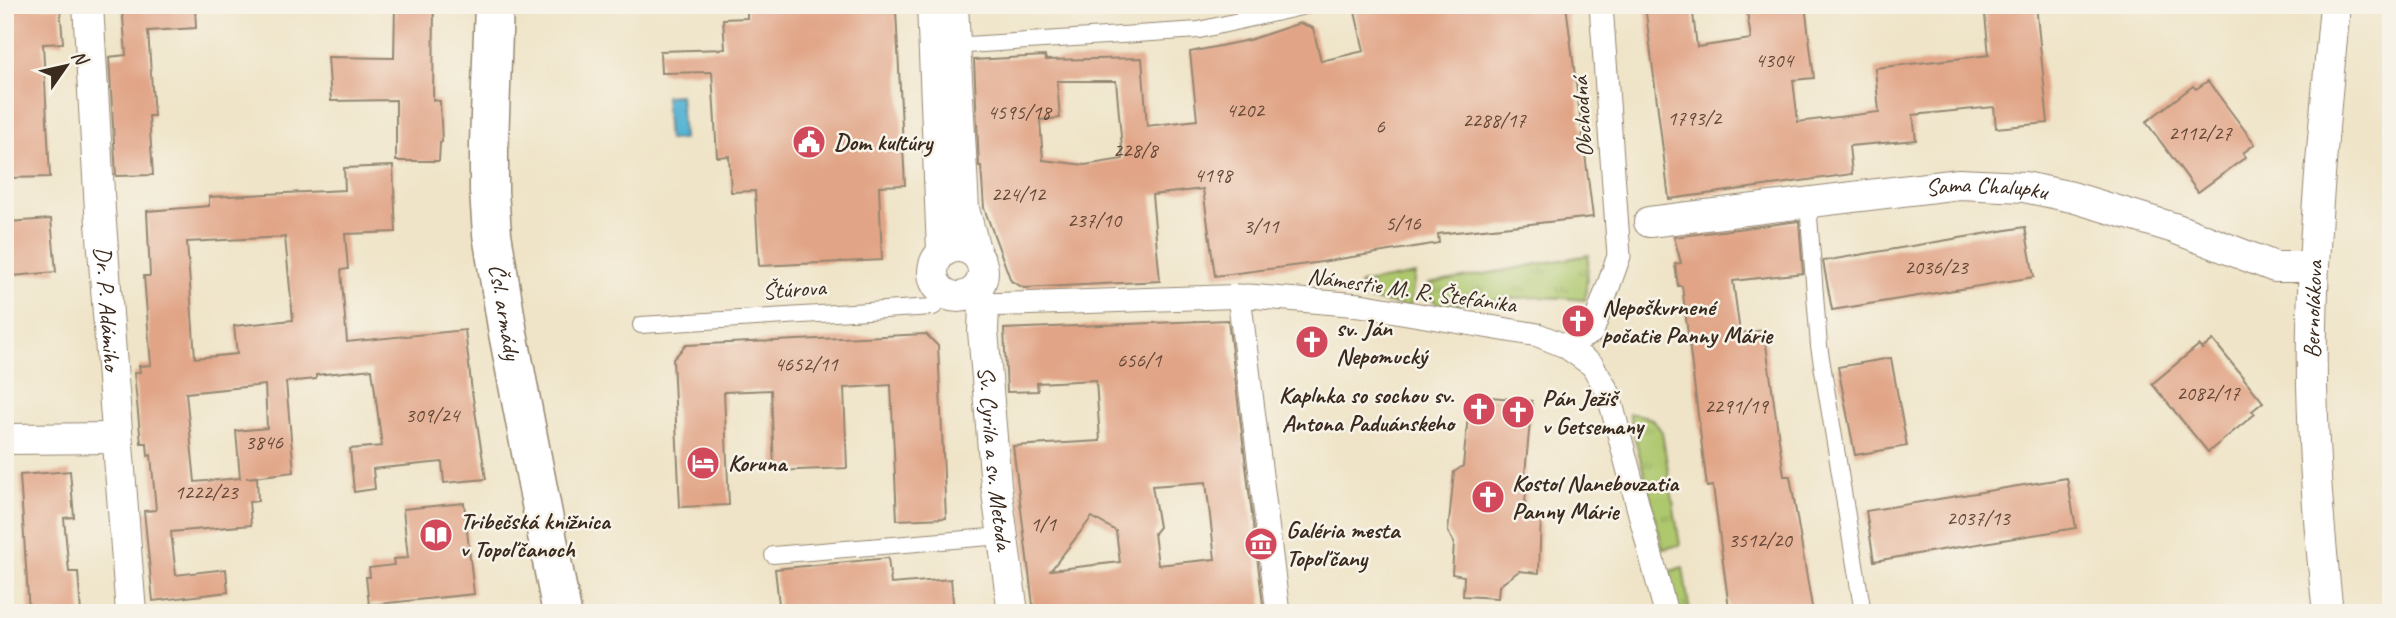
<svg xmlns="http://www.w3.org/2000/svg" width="2396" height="618" viewBox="0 0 2396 618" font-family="Caveat,sans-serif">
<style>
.grass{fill:url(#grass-tufts);stroke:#747946;stroke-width:2}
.water{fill:#53b2d2;stroke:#476e78;stroke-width:2}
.building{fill:#e1a486;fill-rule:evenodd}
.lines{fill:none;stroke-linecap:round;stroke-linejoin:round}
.service-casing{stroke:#958772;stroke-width:18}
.pedestrian-casing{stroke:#958772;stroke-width:25}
.minor-casing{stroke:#958772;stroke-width:32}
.secondary-casing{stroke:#958772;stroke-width:41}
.service{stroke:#fff;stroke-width:16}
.pedestrian{stroke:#fff;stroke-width:23}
.minor{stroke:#fff;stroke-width:30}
.secondary{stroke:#fff;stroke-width:38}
.labels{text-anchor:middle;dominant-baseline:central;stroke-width:5;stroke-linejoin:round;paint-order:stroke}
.number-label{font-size:21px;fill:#644838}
.street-label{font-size:24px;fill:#3b2a1e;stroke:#f7f3e8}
.poi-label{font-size:24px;font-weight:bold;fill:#3b2a1e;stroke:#f7f3e8;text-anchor:start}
</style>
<defs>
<pattern id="grass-tufts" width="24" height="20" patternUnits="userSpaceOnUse" patternTransform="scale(1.75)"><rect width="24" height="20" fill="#aec86e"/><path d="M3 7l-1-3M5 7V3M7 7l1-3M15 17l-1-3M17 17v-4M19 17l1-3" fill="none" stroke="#8fa35a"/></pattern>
</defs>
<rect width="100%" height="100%" fill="#f7f3e8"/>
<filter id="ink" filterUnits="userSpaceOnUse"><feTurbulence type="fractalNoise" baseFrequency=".0143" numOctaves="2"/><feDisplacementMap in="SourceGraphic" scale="14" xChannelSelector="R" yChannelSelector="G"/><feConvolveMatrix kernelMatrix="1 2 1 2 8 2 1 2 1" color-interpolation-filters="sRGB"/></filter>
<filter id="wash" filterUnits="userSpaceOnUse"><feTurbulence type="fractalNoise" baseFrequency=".00686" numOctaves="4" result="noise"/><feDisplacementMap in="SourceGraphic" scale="28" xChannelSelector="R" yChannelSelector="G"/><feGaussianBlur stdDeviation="1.57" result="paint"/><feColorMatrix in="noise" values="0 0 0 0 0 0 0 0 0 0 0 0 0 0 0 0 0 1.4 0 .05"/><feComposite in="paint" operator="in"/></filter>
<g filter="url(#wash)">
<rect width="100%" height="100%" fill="#efe4c7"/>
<g class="grass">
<path d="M1589,255L1585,300C1536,294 1492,299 1444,306C1431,304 1431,295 1428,284Z"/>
<polygon points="1415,274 1410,307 1362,298 1360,284"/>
<path d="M1629,414C1646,414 1653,418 1662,432L1680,545L1663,549Z"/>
<polygon points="1683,567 1683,568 1690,613 1678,613 1668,572"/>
</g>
<polygon class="water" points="680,95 683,139 668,140 665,96"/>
<g id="blocks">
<g class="building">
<polygon points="122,5 195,5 196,28 148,31 154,116 149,116 153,175 116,176 109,57 126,55"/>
<polygon points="395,5 434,5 433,100 440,101 442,142 440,143 439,161 396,161 396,100 331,101 328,57 394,58"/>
<polygon points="747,5 883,5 883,11 896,11 905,185 879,186 882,260 759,266 755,191 731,192 729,156 717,157 712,72 661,73 660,51 725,49 723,19 747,18"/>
<path d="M1382,5H1566L1593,217L1438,234L1439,243L1315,263L1215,276L1203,189L1152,195L1160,281L1024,288L1011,281L984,208L981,166H979L974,60L1045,56L1046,60L1142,58L1147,126L1197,120L1190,52L1249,40L1300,23L1313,28L1321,61L1364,51L1355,12ZM1057,81H1116L1123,159L1085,165L1043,160L1040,120L1060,118Z"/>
<polygon points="1645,5 1692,5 1697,47 1751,39 1746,5 1805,5 1814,78 1793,80 1798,122 1879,112 1875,68 1989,55 1984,5 2036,5 2048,123 1996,128 1994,107 1913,115 1916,140 1849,146 1852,174 1669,199"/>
<polygon points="60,7 63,43 43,44 50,177 8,178 5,8"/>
<polygon points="2208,81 2255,144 2243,153 2246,157 2198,192 2146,122 2193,86 2196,89"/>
<path d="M393,166L396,232L345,234L348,269L341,270L347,342L465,330L472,392L486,479L444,483L442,462L373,469L375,489L354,492L350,449L382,446L372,369L316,375V379L286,382L294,472L246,478L257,477L258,501L249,502L251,525L171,532L176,575L226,569L228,592L153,601L144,511L156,510L151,455L148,456L147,443H141L134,373L140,372L139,366L151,365L144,276H150L147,211L209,206V197L345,190L344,168ZM285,237L293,320L234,326L237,354L195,358L187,242ZM265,385L267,428L236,431L240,478L195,482L186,393Z"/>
<polygon points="51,219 56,272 13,276 8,222"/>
<polygon points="1799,221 1803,273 1733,281 1740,333 1764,330 1784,476 1790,476 1813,613 1736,613 1735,607 1729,608 1713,486 1707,487 1682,286 1678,286 1675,264 1681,263 1674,237"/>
<polygon points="2025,227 2034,277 1832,310 1823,261"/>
<path d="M1228,320L1264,613H1034L1013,446L1100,441L1096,380L1037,383L1038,391L1007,392L1004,329ZM1206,482L1215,559L1158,565L1154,533L1159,527L1152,486ZM1092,517L1116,531L1120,562L1051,570Z"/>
<polygon points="926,334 938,346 946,518 897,520 891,385 844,388 847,468 774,471 771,390 724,392 729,505 680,507 673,359 686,345"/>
<polygon points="2213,340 2263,402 2252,411 2255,414 2208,452 2152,384 2199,345 2202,349"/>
<polygon points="1891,358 1907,446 1855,455 1838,367"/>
<polygon points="1470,395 1532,401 1525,474 1527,481 1524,513 1541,515 1539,573 1519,571 1499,586 1498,598 1463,596 1464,576 1452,574 1454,543 1448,532 1454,472 1463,466"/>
<polygon points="70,471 74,517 64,518 69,572 78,572 81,613 29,613 20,475"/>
<polygon points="2067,478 2076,528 1874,561 1866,511"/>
<polygon points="464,503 474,594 369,605 366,577 370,577 369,568 394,565 393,559 408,558 403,509"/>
<polygon points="888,558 891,584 951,579 954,613 780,613 775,569"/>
</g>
</g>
</g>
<g filter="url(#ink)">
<use href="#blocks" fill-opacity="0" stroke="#958772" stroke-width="2"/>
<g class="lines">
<defs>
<g id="service">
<polyline points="951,46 1199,30 1310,5"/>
<polyline points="1808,204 1819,346 1863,613"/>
<polyline points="641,325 933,307 948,296"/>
<polyline points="773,555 1002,536"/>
</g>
<g id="pedestrian">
<polyline points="980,287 984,305 1249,296 1360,305 1538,335 1565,346 1592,365 1608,392 1666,613"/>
<polyline points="1239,296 1278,613"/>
<polyline points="1565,346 1592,332 1619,256 1601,5"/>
</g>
<g id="minor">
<path id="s1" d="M88,5L100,210L131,613"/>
<polyline points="932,5 942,251"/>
<polyline points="953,5 964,209 976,253"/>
<path id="s2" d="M1649,222L1959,184L2024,187L2072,197L2174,228L2275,267H2314"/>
<circle cx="958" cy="272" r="25"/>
<path id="s3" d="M984,305L983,331L996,485L1013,613"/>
<polyline points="5,439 117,438"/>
<path id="s4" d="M2328,613C2321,548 2315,483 2313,417C2307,280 2323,142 2335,5"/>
</g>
<g id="secondary">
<path id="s5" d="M494,5L489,143V191L492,234L508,333L562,613"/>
</g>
</defs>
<use href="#service" class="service-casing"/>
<use href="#pedestrian" class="pedestrian-casing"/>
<use href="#minor" class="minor-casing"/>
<use href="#secondary" class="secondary-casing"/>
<use href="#service" class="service"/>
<use href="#pedestrian" class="pedestrian"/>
<use href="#minor" class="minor"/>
<use href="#secondary" class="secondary"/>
</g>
</g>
<defs>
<symbol id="civic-disc" viewBox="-11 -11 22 22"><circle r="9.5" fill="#d1495b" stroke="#f7f3e8"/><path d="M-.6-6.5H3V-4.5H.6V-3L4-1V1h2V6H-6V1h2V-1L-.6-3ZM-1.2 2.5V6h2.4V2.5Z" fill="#fff"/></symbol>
<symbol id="church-disc" viewBox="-11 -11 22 22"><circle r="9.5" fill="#d1495b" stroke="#f7f3e8"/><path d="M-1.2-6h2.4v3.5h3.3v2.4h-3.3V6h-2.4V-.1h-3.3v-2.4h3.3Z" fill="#fff"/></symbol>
<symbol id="hotel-disc" viewBox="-11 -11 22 22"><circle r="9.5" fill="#d1495b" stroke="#f7f3e8"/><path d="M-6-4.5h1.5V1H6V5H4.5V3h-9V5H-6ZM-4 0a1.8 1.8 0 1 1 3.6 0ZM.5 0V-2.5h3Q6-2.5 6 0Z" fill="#fff"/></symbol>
<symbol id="library-disc" viewBox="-11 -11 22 22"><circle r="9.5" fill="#d1495b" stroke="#f7f3e8"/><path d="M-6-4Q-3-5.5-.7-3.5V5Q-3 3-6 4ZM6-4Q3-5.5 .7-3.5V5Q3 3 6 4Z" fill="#fff"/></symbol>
<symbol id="museum-disc" viewBox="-11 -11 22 22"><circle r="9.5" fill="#d1495b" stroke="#f7f3e8"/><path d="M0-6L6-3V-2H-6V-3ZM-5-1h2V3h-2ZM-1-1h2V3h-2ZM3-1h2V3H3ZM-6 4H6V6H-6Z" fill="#fff"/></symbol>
</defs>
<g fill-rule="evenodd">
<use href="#civic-disc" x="790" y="123" width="38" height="38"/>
<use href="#church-disc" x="1559" y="302" width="38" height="38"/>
<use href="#church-disc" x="1293" y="323" width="38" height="38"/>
<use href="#church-disc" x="1460" y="390" width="38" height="38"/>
<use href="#church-disc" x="1499" y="393" width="38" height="38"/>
<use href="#hotel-disc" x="684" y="444" width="38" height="38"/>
<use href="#church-disc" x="1469" y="478" width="38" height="38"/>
<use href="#library-disc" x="417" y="516" width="38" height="38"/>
<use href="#museum-disc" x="1242" y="525" width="38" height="38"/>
</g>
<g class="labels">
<g class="number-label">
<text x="1774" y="60">4304</text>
<text x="1245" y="110">4202</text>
<text x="1019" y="112">4595/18</text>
<text x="1694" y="118">1793/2</text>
<text x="1494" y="120">2288/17</text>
<text x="1380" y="126">6</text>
<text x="2200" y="133">2112/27</text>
<text x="1135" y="150">228/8</text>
<text x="1213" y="175">4198</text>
<text x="1018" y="194">224/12</text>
<text x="1094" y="220">237/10</text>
<text x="1403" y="223">5/16</text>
<text x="1261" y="226">3/11</text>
<text x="1936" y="267">2036/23</text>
<text x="1139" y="360">656/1</text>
<text x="806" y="364">4652/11</text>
<text x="2208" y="393">2082/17</text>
<text x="1736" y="406">2291/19</text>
<text x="432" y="415">309/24</text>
<text x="264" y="442">3846</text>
<text x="206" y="492">1222/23</text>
<text x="1978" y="518">2037/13</text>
<text x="1043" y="524">1/1</text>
<text x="1760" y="540">3512/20</text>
</g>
<g class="street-label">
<text transform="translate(1582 117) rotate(-94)">Obchodná</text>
<text stroke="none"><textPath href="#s2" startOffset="340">Sama Chalupku</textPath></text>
<text transform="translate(794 289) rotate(-4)">Štúrova</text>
<text transform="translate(1412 290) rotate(8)">Námestie M. R. Štefánika</text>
<text stroke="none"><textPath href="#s1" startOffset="304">Dr. P. Adámiho</textPath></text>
<text stroke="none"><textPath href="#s4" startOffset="304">Bernolákova</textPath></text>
<text stroke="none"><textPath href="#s5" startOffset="308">Čsl. armády</textPath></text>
<text stroke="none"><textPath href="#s3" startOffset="154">Sv. Cyrila a sv. Metoda</textPath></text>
</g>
<g class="poi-label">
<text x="834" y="142">Dom kultúry</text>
<text x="1602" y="307">Nepoškvrnené<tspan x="1602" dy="28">počatie Panny Márie</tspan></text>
<text x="1336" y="328">sv. Ján<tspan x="1336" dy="28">Nepomucký</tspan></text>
<text x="1454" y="395" text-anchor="end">Kaplnka so sochou sv.<tspan x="1454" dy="28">Antona Paduánskeho</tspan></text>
<text x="1542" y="398">Pán Ježiš<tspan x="1542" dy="28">v Getsemany</tspan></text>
<text x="728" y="463">Koruna</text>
<text x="1512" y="483">Kostol Nanebovzatia<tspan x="1512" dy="28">Panny Márie</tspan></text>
<text x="460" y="521">Tribečská knižnica<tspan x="460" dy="28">v Topoľčanoch</tspan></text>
<text x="1286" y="530">Galéria mesta<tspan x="1286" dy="28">Topoľčany</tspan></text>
</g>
</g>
<rect width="2396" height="618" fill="none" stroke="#f7f3e8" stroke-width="28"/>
<g transform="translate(66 66) rotate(56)" stroke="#f7f3e8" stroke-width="5" paint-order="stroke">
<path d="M0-5L12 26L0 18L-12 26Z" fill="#3b2a1e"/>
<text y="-10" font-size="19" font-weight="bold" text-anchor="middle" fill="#3b2a1e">N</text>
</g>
</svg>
